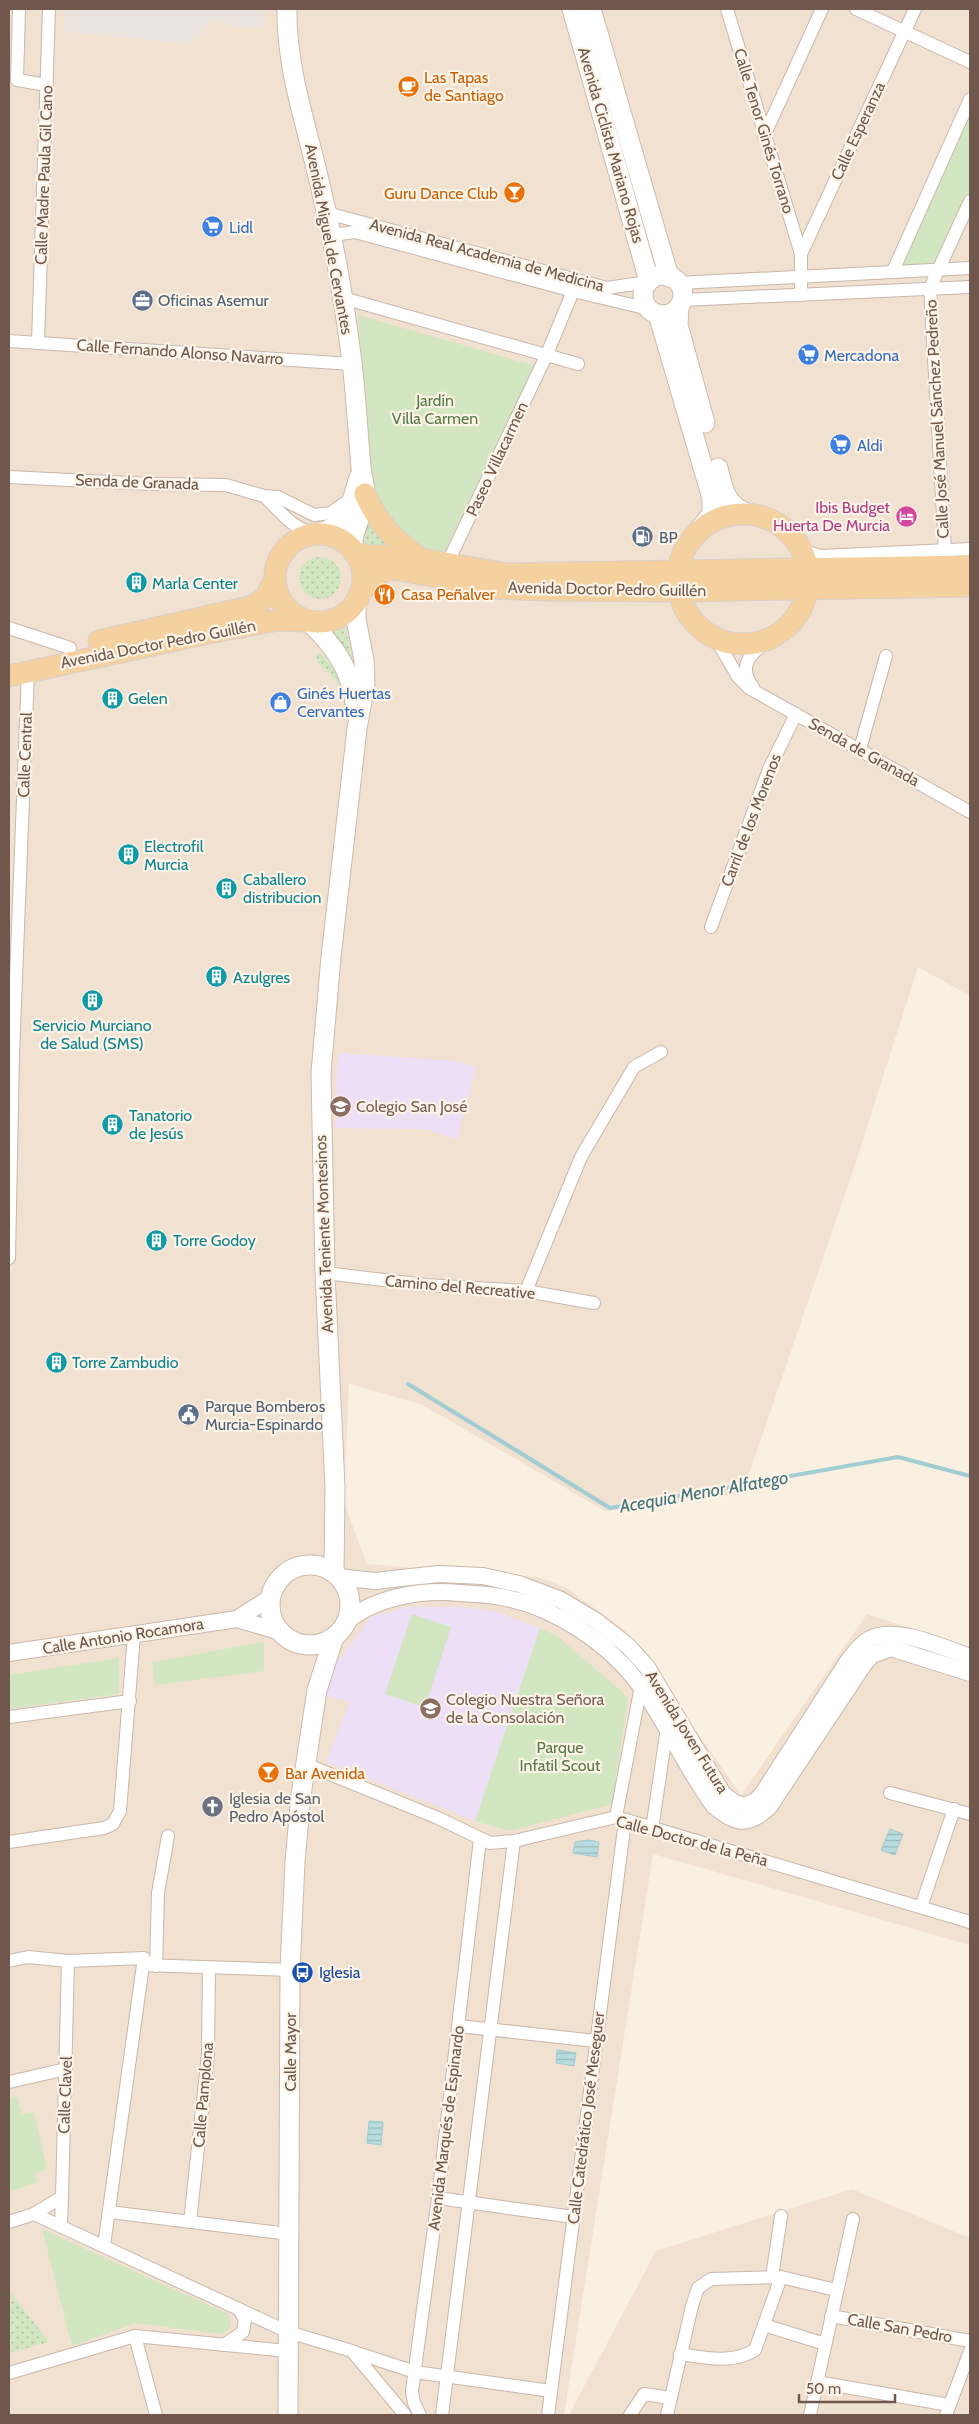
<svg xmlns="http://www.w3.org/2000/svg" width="979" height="2424" viewBox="0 0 979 2424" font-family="Cabin,sans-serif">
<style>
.residential{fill:#f1e1d1}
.industrial{fill:#e9e2dd}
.education{fill:#eddff6}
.grass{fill:url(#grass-dots)}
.green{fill:#d2e6c2}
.water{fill:url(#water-rules);stroke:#a0ccd2}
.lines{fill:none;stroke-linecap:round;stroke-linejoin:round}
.stream{stroke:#a0ccd2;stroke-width:4}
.minor-casing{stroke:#c9b7aa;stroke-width:14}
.tertiary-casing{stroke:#c9b7aa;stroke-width:18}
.secondary-casing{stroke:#cfb9aa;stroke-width:21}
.primary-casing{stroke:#d7d0cd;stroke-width:23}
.minor{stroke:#fff;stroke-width:12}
.tertiary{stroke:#fff;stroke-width:16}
.secondary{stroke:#fff;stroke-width:19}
.primary{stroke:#f4d19f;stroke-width:21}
.labels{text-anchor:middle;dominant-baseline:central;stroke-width:4.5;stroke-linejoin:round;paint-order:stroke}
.food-label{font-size:16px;fill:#c56008;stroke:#fdf4e8;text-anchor:start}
.street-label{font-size:16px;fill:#6f574b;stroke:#fdf4e8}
.shop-label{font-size:16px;fill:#366cbe;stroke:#fdf4e8;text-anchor:start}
.service-label{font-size:16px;fill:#4e5e75;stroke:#fdf4e8;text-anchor:start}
.park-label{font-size:16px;fill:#577a47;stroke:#fdf4e8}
.hotel-label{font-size:16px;fill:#b23c85;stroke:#fdf4e8;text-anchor:end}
.culture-label{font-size:16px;fill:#0d838f;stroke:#fdf4e8;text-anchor:start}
.education-label{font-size:16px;fill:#785e54;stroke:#fdf4e8;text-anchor:start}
.worship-label{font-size:16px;fill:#5b616d;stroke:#fdf4e8;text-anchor:start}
.transit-label{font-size:16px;fill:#164399;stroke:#fdf4e8;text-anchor:start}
.water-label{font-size:18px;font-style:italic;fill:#43737b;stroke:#fdf4e8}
</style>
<defs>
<pattern id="grass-dots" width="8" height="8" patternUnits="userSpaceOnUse" patternTransform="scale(1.25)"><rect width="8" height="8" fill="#d2e6c2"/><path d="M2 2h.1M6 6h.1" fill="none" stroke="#afbda0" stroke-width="1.8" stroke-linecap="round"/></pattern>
<pattern id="water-rules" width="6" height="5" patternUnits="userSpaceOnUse" patternTransform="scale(1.25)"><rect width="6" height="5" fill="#b8dde1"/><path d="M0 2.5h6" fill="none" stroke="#9ab6b8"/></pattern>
</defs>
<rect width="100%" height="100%" fill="#faf0e2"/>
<g class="residential">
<polygon points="9,9 970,9 970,996 918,967 856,1162 742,1494 605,1511 421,1404 349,1384 344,1502 367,1564 539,1577 567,1588 627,1632 741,1795 867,1614 970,1647 970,1945 653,1854 564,2415 9,2415"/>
<polygon points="852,2189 970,2238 970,2415 569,2415 656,2251"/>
</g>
<polygon class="industrial" points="65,9 265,9 261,29 239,27 213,20 190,44 65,32"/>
<g class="education">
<polygon points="339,1053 457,1061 476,1068 457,1140 426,1129 335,1128 336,1076"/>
<polygon points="407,1607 462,1607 494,1611 540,1628 475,1821 326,1762 349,1702 325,1696 331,1664 343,1655 371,1617"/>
</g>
<g class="grass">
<polygon points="369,522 397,546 362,550 363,537"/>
<circle cx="320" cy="578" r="21"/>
<polygon points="345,626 357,677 328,633"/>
<polygon points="320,652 337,673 343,692 332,676 319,664 316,656"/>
<polygon points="9,2290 49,2342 9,2353"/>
</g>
<g class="green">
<polygon points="970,99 970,201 939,269 893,271"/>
<polygon points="358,315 535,366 444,553 425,550 391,525 371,483"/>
<polygon points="412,1614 451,1627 425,1707 385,1694"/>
<polygon points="540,1628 557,1636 628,1697 612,1804 510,1831 475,1821"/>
<polygon points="264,1642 264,1671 155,1685 152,1662"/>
<polygon points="119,1658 119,1694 9,1709 9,1675"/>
<polygon points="17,2096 22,2114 34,2112 47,2170 35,2173 37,2182 9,2192 9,2098"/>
<polygon points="42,2229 228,2314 231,2325 227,2331 222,2334 136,2323 72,2346"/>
</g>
<g class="water">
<polygon points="890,1829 903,1834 895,1855 881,1850"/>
<polygon points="589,1840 599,1842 597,1857 573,1853 575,1842"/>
<polygon points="557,2050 576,2053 574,2066 556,2063"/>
<polygon points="369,2121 383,2122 381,2145 367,2143"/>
</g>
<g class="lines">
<polyline class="stream" points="408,1384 610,1508 898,1457 970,1476"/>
<defs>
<g id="minor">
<polyline points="19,9 17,80 47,85"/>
<polyline points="727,9 801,254 801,295"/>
<polyline points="856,9 970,62"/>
<polyline points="764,136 822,9"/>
<polyline points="327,213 607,288 648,282"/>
<polyline points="332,235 355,232 573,291 649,309"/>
<polyline points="801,254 915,9"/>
<polyline points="893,271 970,99"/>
<polyline points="679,283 970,268"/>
<polyline points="343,298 578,364"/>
<polyline points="682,300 970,287"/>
<polyline points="9,341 352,364"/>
<polyline points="38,342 49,9"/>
<polyline points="9,477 150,484 226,485 264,496 278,497 314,515 331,513 348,501"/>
<path d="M264,496C281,512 292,529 316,534"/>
<polyline points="790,534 808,552 820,556 970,549"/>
<polyline points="945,550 930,288 970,201"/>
<polyline points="447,564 547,354 573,291"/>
<polyline points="9,628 70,648"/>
<polyline points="702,629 720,646 738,677 749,688 970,812"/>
<path d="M753,687C735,664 754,651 772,637"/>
<polyline points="860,749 886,656"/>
<polyline points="711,927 769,769 796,714"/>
<polyline points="9,1258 13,1055 28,671"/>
<polyline points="325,1273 426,1285 526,1291 594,1303"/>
<polyline points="526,1291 581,1157 634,1067 661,1052"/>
<polyline points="9,1717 130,1701"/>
<polyline points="305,1764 438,1818 490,1843 514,1841 616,1817 970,1922"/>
<polyline points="890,1793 970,1814"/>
<polyline points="616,1817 641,1686"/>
<polyline points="652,1829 667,1728"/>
<polyline points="9,1842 104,1828 113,1824 120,1811 134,1635"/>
<polyline points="921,1907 954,1809"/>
<polyline points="9,1961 28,1957 68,1961 144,1958 143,1965 290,1970"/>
<polyline points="156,1966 158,1893 168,1836"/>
<polyline points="459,2026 596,2041"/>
<polyline points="9,2082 66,2069"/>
<polyline points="438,2198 573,2217"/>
<polyline points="110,2212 289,2234"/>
<polyline points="34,2214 288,2332 352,2351 405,2415"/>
<polyline points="9,2222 34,2214 62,2197 68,1961"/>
<polyline points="190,2222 208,2054 209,1968"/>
<polyline points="61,2226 62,2197"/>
<polyline points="104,2246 143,1965"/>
<polyline points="772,2277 781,2216"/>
<polyline points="831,2316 970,2341"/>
<polyline points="764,2325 825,2344"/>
<polyline points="135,2336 156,2415"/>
<polyline points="224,2345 243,2332 245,2320 239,2309"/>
<polyline points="354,2352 415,2372 551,2391"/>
<path d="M680,2354C706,2358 732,2364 755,2350L781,2277"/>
<polyline points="9,2373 135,2336 288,2351"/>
<polyline points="817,2382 949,2405"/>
<polyline points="420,2415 414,2403 412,2391 438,2198 480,1839"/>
<polyline points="442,2415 514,1841"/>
<polyline points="548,2415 625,1821"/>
<polyline points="630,2415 644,2394 670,2398"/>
<polyline points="667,2415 692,2306 698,2288 711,2279 781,2277 836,2290"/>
<polyline points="810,2415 853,2219"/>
<polyline points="946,2415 970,2351"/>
</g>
<g id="tertiary">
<path d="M338,1577L375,1581L438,1574L483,1576L519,1584L561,1600L596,1621L628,1646L647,1667L723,1794L733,1802L744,1806L756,1801L763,1793L848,1661C855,1653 860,1644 870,1639C895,1625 944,1648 970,1657"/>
<polyline points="237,1619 281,1632"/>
<path d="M346,1622C375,1597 422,1589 460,1593C473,1594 488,1594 501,1597C553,1606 610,1643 641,1687C668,1725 686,1768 714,1806C735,1824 748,1827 769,1807L864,1664L872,1655L891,1648L970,1673"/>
<polyline points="9,1653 237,1619 271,1597"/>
</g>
<g id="secondary">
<path d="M287,9C286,65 305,121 318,176C333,237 344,299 352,362C356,397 358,432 361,467C362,476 365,485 365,494C366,514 349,531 354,552"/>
<polyline points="572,9 649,281"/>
<polyline points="591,9 669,277"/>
<circle cx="663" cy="295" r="20"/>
<polyline points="679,306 678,325 705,423"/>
<polyline points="658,314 712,498 712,514 698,531"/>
<path d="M718,468C723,489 726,506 749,514"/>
<path d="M316,534C344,530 353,501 359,477"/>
<path d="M308,621C336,647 352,671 356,709"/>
<circle cx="310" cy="1605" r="40"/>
<polyline points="334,1573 335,1487 325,1273 321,1073 331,957 357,729 365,684 364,660 356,619 356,602"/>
<polyline points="288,2415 290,1970 295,1862 301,1795 317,1690 334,1637"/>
</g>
<g id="primary">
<path d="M365,494C377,522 394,539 418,557"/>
<circle cx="743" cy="579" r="65"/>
<circle cx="319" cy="578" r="44"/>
<polyline points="354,552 368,556 406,556 506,574 970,566"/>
<path d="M360,594C370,580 378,570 396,569L494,588L544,590L682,591L970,586"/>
<polyline points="99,641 254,606 266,597 274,581"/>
<polyline points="9,676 218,631 278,620 308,621"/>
</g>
</defs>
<use href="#minor" class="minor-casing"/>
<use href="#tertiary" class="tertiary-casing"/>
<use href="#secondary" class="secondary-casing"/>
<use href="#primary" class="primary-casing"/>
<use href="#minor" class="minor"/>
<use href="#tertiary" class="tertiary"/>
<use href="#secondary" class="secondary"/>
<use href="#primary" class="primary"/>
</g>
<defs>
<symbol id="cafe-disc" viewBox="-11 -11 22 22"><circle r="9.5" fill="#e8710a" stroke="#fdf4e8"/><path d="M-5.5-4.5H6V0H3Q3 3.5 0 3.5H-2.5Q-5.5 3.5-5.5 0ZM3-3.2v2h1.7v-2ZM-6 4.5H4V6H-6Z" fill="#fff"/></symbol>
<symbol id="bar-disc" viewBox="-11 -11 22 22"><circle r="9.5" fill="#e8710a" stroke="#fdf4e8"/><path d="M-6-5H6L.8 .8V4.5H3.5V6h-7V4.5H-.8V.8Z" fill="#fff"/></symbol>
<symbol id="supermarket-disc" viewBox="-11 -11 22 22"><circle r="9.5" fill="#3f7fe0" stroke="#fdf4e8"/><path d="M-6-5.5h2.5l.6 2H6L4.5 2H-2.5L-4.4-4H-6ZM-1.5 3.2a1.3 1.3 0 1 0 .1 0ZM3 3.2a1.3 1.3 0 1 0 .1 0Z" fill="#fff"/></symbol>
<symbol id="office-disc" viewBox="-11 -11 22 22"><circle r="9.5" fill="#5c6f8a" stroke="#fdf4e8"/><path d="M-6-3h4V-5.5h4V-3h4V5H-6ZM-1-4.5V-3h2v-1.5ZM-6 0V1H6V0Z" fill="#fff"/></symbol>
<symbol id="hotel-disc" viewBox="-11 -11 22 22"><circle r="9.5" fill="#d1479c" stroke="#fdf4e8"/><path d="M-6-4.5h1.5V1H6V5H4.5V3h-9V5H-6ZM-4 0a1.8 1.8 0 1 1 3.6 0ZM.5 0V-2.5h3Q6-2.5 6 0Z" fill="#fff"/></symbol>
<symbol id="fuel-disc" viewBox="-11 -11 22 22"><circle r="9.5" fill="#5c6f8a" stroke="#fdf4e8"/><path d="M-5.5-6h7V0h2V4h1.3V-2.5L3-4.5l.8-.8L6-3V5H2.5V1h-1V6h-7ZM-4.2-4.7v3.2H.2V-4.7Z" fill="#fff"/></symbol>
<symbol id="building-disc" viewBox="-11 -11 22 22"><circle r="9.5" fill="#0f9aa8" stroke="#fdf4e8"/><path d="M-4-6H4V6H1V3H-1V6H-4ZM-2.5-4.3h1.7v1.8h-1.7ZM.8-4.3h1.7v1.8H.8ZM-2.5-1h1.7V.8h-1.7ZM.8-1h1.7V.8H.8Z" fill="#fff"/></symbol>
<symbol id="restaurant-disc" viewBox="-11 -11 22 22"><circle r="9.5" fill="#e8710a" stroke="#fdf4e8"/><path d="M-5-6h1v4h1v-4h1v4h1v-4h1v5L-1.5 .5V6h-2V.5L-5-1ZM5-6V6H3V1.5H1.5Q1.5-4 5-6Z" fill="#fff"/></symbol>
<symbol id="shop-disc" viewBox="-11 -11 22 22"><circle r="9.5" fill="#3f7fe0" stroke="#fdf4e8"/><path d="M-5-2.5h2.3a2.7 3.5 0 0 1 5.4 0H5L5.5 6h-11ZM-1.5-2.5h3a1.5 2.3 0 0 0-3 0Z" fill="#fff"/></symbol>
<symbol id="school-disc" viewBox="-11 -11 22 22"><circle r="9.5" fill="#8d6e63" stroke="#fdf4e8"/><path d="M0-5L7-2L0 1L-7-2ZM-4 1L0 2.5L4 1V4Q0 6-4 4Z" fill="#fff"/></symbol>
<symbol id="civic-disc" viewBox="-11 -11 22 22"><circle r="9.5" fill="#5c6f8a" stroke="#fdf4e8"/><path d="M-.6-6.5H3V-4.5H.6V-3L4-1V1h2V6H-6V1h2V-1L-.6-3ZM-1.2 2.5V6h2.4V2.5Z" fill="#fff"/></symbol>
<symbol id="church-disc" viewBox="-11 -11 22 22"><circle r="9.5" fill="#6b7280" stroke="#fdf4e8"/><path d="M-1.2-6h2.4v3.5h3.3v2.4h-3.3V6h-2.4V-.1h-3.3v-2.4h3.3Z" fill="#fff"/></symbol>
<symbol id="bus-disc" viewBox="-11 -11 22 22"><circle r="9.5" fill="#1a4fb4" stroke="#fdf4e8"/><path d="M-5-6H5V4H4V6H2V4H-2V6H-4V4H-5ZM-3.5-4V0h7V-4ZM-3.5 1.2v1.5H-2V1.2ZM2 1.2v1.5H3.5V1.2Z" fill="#fff"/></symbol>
</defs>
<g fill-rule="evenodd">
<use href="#cafe-disc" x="396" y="74" width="25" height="25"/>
<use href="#bar-disc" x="502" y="180" width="25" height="25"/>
<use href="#supermarket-disc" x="200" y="214" width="25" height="25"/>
<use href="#office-disc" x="130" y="288" width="25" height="25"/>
<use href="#supermarket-disc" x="796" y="342" width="25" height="25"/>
<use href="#supermarket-disc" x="828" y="432" width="25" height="25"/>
<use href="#hotel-disc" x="894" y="504" width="25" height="25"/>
<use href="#fuel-disc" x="630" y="524" width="25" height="25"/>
<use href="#building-disc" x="124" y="570" width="25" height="25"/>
<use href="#restaurant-disc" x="372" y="582" width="25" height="25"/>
<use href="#building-disc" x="100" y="686" width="25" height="25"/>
<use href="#shop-disc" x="268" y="690" width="25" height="25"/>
<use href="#building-disc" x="116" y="842" width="25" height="25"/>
<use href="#building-disc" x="214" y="876" width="25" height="25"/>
<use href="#building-disc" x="204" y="964" width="25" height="25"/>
<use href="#building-disc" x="80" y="988" width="25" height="25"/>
<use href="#school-disc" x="328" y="1094" width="25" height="25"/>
<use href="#building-disc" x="100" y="1112" width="25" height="25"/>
<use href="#building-disc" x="144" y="1228" width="25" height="25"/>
<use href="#building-disc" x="44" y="1350" width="25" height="25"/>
<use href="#civic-disc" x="176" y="1402" width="25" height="25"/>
<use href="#school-disc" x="418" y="1696" width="25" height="25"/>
<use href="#bar-disc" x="256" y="1760" width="25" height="25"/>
<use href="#church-disc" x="200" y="1794" width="25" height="25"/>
<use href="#bus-disc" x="290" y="1960" width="25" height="25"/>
</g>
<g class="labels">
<g class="food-label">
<text x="424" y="77">Las Tapas<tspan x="424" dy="18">de Santiago</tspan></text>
<text x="498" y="193" text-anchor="end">Guru Dance Club</text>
<text x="401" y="594">Casa Peñalver</text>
<text x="285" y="1773">Bar Avenida</text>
</g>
<g class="street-label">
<text transform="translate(764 131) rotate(73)">Calle Tenor Ginés Torrano</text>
<text transform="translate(858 131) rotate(-65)">Calle Esperanza</text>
<text transform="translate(611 145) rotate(74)">Avenida Ciclista Mariano Rojas</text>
<text transform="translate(44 175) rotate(-88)">Calle Madre Paula Gil Cano</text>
<text transform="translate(329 239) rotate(79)">Avenida Miguel de Cervantes</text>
<text transform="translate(487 255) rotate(15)">Avenida Real Academia de Medicina</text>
<text transform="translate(180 352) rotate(4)">Calle Fernando Alonso Navarro</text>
<text transform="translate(937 419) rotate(-93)">Calle José Manuel Sánchez Pedreño</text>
<text transform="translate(497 459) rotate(-65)">Paseo Villacarmen</text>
<text transform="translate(137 482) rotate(2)">Senda de Granada</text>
<text transform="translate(607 589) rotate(1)">Avenida Doctor Pedro Guillén</text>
<text transform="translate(158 644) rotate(-11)">Avenida Doctor Pedro Guillén</text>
<text transform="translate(864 752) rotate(29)">Senda de Granada</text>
<text transform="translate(25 755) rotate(-88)">Calle Central</text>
<text transform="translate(751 820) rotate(-69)">Carril de los Morenos</text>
<text transform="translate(324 1234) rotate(-92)">Avenida Teniente Montesinos</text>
<text transform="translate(460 1287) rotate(5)">Camino del Recreative</text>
<text transform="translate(123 1636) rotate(-9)">Calle Antonio Rocamora</text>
<text transform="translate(687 1732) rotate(58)">Avenida Joven Futura</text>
<text transform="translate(692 1841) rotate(15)">Calle Doctor de la Peña</text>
<text transform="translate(290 2052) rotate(-90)">Calle Mayor</text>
<text transform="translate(65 2095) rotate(-88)">Calle Clavel</text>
<text transform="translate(203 2095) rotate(-85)">Calle Pamplona</text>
<text transform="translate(586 2118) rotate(-83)">Calle Catedrático José Meseguer</text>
<text transform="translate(446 2128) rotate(-83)">Avenida Marqués de Espinardo</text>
<text transform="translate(900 2328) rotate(10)">Calle San Pedro</text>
</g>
<g class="shop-label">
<text x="229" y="227">Lidl</text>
<text x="824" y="355">Mercadona</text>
<text x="857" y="445">Aldi</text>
<text x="297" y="693">Ginés Huertas<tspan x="297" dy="18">Cervantes</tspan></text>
</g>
<g class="service-label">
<text x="158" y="300">Oficinas Asemur</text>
<text x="659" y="537">BP</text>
<text x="205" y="1406">Parque Bomberos<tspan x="205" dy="18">Murcia-Espinardo</tspan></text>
</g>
<g class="park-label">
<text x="435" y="400">Jardín<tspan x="435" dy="18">Villa Carmen</tspan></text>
<text x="560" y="1747">Parque<tspan x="560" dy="18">Infatil Scout</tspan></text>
</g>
<g class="hotel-label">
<text x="890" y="507">Ibis Budget<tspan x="890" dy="18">Huerta De Murcia</tspan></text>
</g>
<g class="culture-label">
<text x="152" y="583">Marla Center</text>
<text x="128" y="698">Gelen</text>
<text x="144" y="846">Electrofil<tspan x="144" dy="18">Murcia</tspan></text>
<text x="243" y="879">Caballero<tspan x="243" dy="18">distribucion</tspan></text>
<text x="233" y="977">Azulgres</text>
<text x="92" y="1025" text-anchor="middle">Servicio Murciano<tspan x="92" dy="18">de Salud (SMS)</tspan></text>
<text x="129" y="1115">Tanatorio<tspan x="129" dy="18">de Jesús</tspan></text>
<text x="173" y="1240">Torre Godoy</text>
<text x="72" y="1362">Torre Zambudio</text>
</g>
<g class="education-label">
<text x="356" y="1106">Colegio San José</text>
<text x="446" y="1699">Colegio Nuestra Señora<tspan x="446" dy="18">de la Consolación</tspan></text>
</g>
<g class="worship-label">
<text x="229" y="1798">Iglesia de San<tspan x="229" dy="18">Pedro Apóstol</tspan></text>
</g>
<g class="transit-label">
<text x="319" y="1972">Iglesia</text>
</g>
<g class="water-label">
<text transform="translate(704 1492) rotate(-10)">Acequia Menor Alfatego</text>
</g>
</g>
<rect width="979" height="2424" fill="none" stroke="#6f574b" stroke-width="20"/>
<path d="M799 2394v8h96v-8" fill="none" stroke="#6f574b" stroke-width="2.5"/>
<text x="806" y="2394" font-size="15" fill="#6f574b" stroke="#fdf4e8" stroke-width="4" paint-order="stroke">50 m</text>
</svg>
